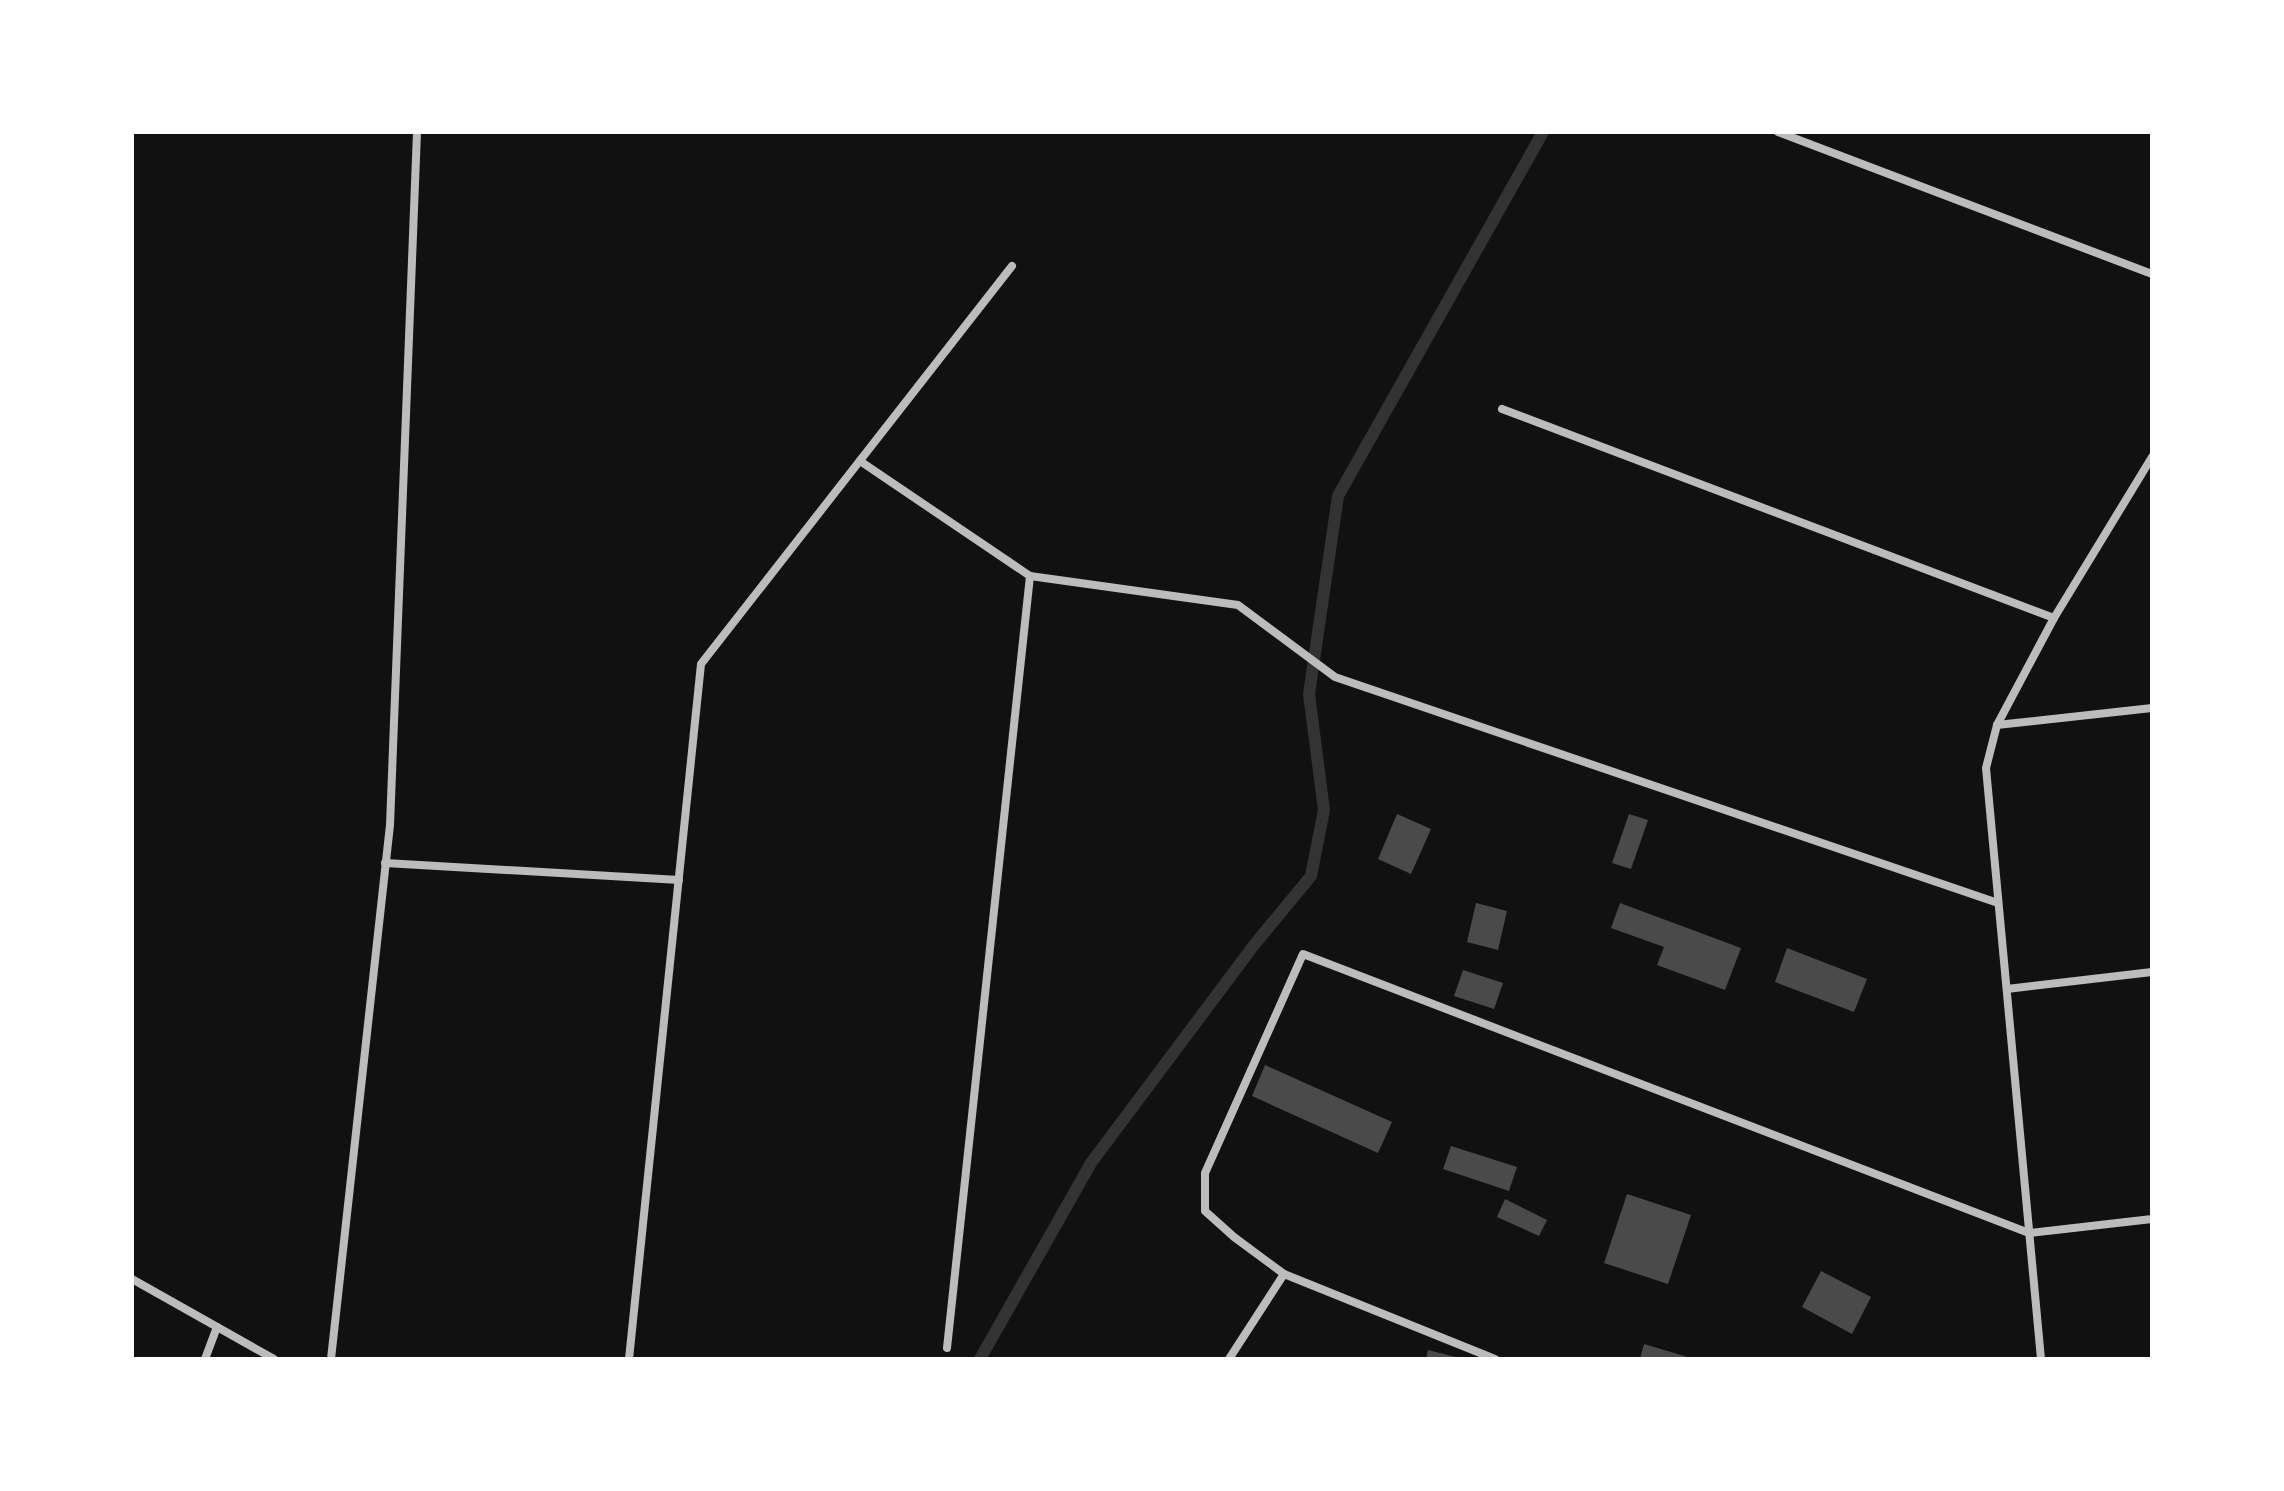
<svg xmlns="http://www.w3.org/2000/svg" width="2284" height="1491" viewBox="0 0 2284 1491" font-family="Cabin,sans-serif">
<style>
.lines{fill:none;stroke-linecap:round;stroke-linejoin:round}
.stream{stroke:#333;stroke-width:12}
.building{fill:#4a4a4a}
.minor{stroke:#bcbcbc;stroke-width:8}
</style>
<rect width="100%" height="100%" fill="#111"/>
<g class="lines">
<polyline class="stream" points="980,1359 1091,1163 1254,945 1311,876 1324,810 1309,694 1338,496 1543,132"/>
</g>
<g class="building">
<polygon points="1397,814 1431,829 1411,874 1378,859"/>
<polygon points="1629,814 1648,820 1631,869 1612,863"/>
<polygon points="1476,903 1507,911 1498,950 1467,942"/>
<polygon points="1620,903 1741,948 1725,990 1657,965 1664,947 1611,928"/>
<polygon points="1787,948 1867,979 1854,1012 1775,982"/>
<polygon points="1463,970 1503,983 1494,1009 1454,996"/>
<polygon points="1265,1065 1392,1122 1378,1153 1252,1096"/>
<polygon points="1451,1146 1517,1167 1509,1191 1443,1169"/>
<polygon points="1627,1194 1691,1215 1668,1284 1604,1263"/>
<polygon points="1505,1199 1547,1220 1539,1236 1497,1217"/>
<polygon points="1821,1271 1871,1297 1852,1334 1802,1307"/>
<polygon points="1644,1344 1691,1358 1691,1359 1640,1359"/>
<polygon points="1428,1350 1460,1358 1460,1359 1426,1359"/>
</g>
<g class="lines">
<g class="minor">
<polyline points="1778,132 2152,274"/>
<polyline points="1502,409 2054,618"/>
<polyline points="860,461 1030,576 1238,605 1335,677 1998,903"/>
<polyline points="1997,725 2152,708"/>
<polyline points="385,863 679,880"/>
<polyline points="2007,989 2152,972"/>
<polyline points="1284,1274 1495,1359"/>
<polyline points="132,1279 274,1359"/>
<polyline points="947,1348 1030,576"/>
<polyline points="205,1359 217,1327"/>
<polyline points="331,1359 390,825 417,132"/>
<polyline points="629,1359 701,664 1012,266"/>
<polyline points="1229,1359 1284,1274 1234,1237 1205,1211 1205,1173 1303,954 2029,1233 2152,1219"/>
<polyline points="2041,1359 1986,768 1997,725 2054,618 2152,457"/>
</g>
</g>
<rect width="2284" height="1491" fill="none" stroke="#ffffff" stroke-width="268"/>
</svg>
